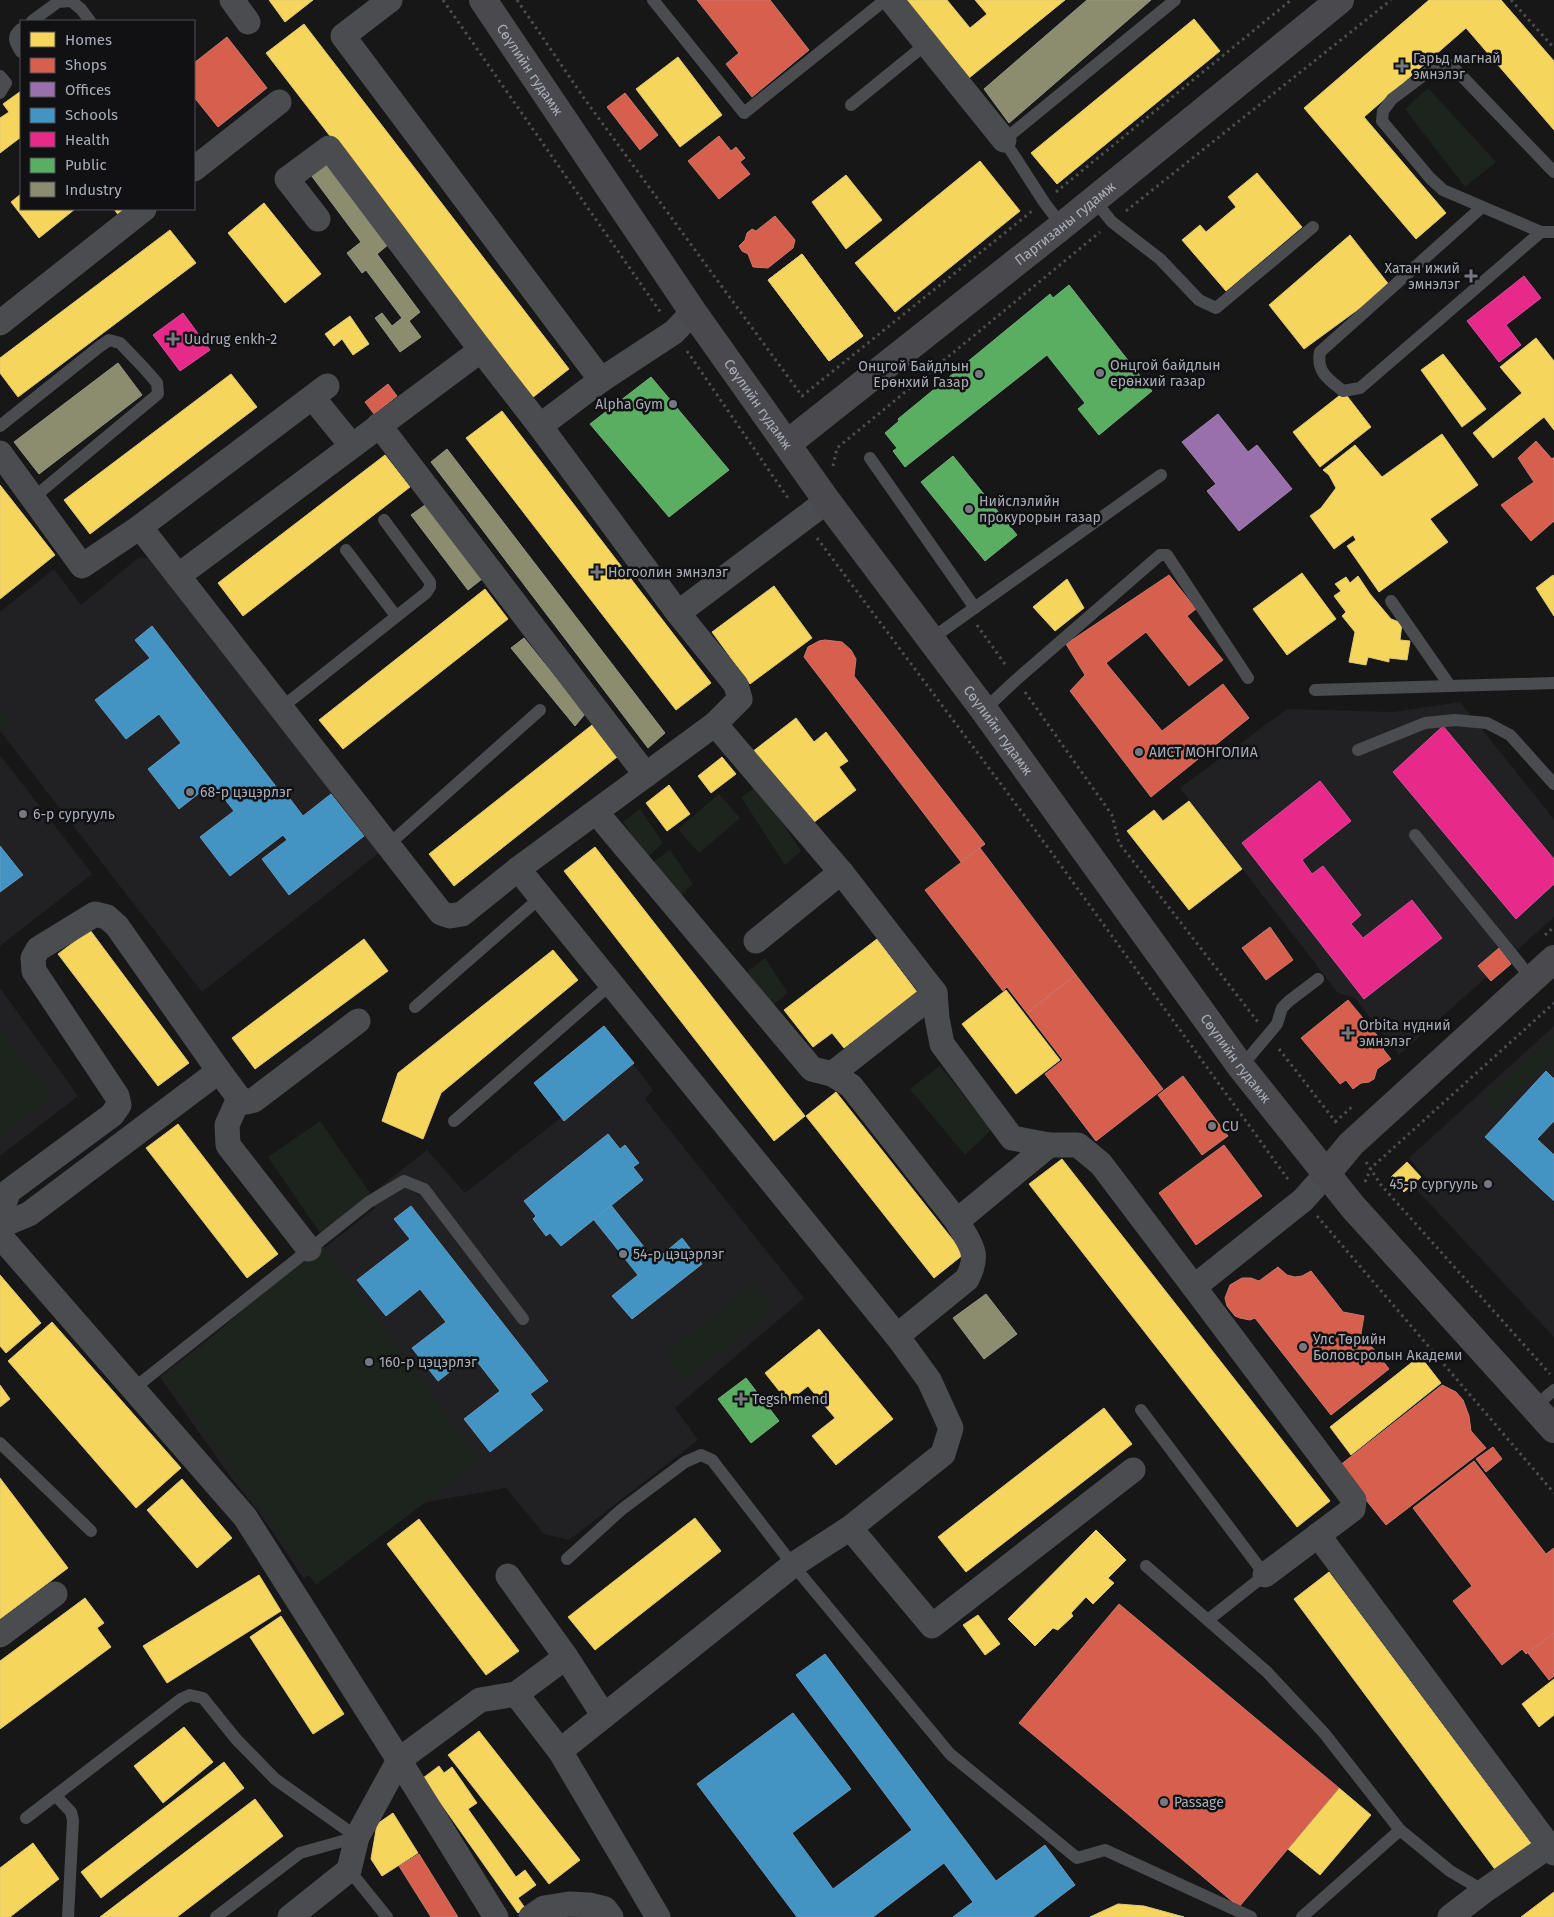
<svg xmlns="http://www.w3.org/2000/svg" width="1554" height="1917" viewBox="0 0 1554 1917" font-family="'Fira Sans',sans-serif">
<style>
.built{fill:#212123}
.green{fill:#1d241e}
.homes{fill:#f6d55c;stroke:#dfc978}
.shops{fill:#d6604d;stroke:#c8776d}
.offices{fill:#9970ab;stroke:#9e82af}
.schools{fill:#4393c3;stroke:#619bc0}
.health{fill:#e7298a;stroke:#d45198}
.public{fill:#5aae61;stroke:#71ae7b}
.industry{fill:#8c8c6e;stroke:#949684}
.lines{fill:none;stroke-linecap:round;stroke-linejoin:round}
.path{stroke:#4d4e52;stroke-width:3;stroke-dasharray:2.5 4;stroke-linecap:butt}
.service{stroke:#4b4c50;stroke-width:12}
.minor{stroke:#4b4c50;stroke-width:25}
.secondary{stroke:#4a4a4e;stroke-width:28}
.poi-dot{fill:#757880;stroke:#111113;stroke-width:2}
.labels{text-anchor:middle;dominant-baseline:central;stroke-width:5;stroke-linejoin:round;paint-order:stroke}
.poi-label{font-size:14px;fill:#a8adb8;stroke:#111113;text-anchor:start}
.street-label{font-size:14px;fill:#a8adb8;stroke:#111113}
</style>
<rect width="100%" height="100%" fill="#171717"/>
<g class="built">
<polygon points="138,558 152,558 379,853 202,992 0,731 0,612 54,569 81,605"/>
<polygon points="1460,702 1554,819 1554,917 1399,1055 1355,998 1338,993 1180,788 1287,709 1393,712"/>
<polygon points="0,755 92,874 0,946"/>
<polygon points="0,988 78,1096 0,1156"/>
<polygon points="1554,1026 1554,1337 1416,1189 1427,1179 1409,1158"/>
<polygon points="632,1062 653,1090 645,1099 804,1298 675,1408 698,1440 569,1540 544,1534 506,1488 399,1507 304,1579 262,1516 227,1472 160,1377 375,1208 367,1197 427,1150 465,1193"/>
</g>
<g class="green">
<polygon points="1428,88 1496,162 1465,187 1405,109"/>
<polygon points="0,708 11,724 0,731"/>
<polygon points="758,786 801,851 785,865 741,797"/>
<polygon points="719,794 740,818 699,853 678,829"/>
<polygon points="640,809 663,843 647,857 623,822"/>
<polygon points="670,850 693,884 677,898 652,863"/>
<polygon points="765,958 788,993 772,1006 747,972"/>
<polygon points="0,1028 52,1096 0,1136"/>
<polygon points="1554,1035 1554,1058 1494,1113 1482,1100"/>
<polygon points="940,1066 991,1130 965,1155 910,1089"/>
<polygon points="320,1121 375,1200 323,1237 268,1157"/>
<polygon points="320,1241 480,1461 316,1585 166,1378"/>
<polygon points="753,1284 774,1310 683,1380 664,1354"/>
</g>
<g class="homes">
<polygon points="269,0 313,0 285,22"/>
<polygon points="907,0 947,0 970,28 987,14 975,0 1065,0 969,78"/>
<polygon points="1429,0 1501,0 1554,61 1554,130 1466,28 1364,117 1446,213 1416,239 1304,108"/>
<polygon points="1194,19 1220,51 1057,184 1031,153"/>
<polygon points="304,24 569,369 532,398 266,53"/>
<polygon points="678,57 722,115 680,147 636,89"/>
<polygon points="21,91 21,137 0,153 0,118 9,112 3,104"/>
<polygon points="980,161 1020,211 895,312 855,263"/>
<polygon points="1257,173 1302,227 1226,291 1182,240 1200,225 1206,232 1236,207 1228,197"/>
<polygon points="846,175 882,220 846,249 812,202"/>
<polygon points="21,194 21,209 75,209 39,238 11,202"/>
<polygon points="264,203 321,274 285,303 228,233"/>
<polygon points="114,209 129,209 119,216"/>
<polygon points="170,230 196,263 18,397 0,373 0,358"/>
<polygon points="1350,235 1390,286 1304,349 1269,305"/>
<polygon points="802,254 863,336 829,361 768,280"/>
<polygon points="802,254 863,336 829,361 768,280"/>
<polygon points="350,316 369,344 353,355 342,339 334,346 325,334"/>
<polygon points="1536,338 1554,361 1554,430 1544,417 1493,458 1473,433 1522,393 1500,367"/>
<polygon points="1443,354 1486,409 1462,427 1421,370"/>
<polygon points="231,374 257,407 90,534 64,500"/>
<polygon points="1344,392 1371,427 1320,467 1293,432"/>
<polygon points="502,411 711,683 676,710 466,438"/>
<polygon points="1442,434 1478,485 1430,519 1448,542 1379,592 1347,546 1356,540 1353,535 1334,549 1310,516 1321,508 1336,488 1329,475 1323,470 1355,445 1382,477"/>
<polygon points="385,455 410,487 243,616 218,583"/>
<polygon points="0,485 55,555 0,599"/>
<polygon points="1302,573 1336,619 1287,655 1253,609"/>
<polygon points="1553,575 1554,577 1554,616 1536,588"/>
<polygon points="1358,576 1370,594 1391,619 1402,623 1400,640 1410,641 1407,660 1389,658 1389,662 1368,657 1366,665 1349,662 1355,632 1342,616 1346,612 1334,596 1341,591 1335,584 1346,577 1350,583"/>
<polygon points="1067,579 1084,608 1055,631 1033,607"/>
<polygon points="774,586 812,638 750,684 712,632"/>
<polygon points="485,589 508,619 343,749 319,720"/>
<polygon points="796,718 814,742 826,732 848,761 839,767 856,790 809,826 752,752"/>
<polygon points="592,725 617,757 454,886 429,854"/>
<polygon points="722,757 736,774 711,793 698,776"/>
<polygon points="669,785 690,814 667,831 646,803"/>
<polygon points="1189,801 1242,869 1189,910 1127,831 1154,810 1163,821"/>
<polygon points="595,847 805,1116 774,1141 564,871"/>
<polygon points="90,930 189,1063 158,1086 58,954"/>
<polygon points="364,939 388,971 255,1069 232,1038"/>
<polygon points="877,939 917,992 844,1048 832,1033 813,1047 784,1010"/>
<polygon points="553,950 578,980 441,1093 423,1139 382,1121 398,1073"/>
<polygon points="1006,990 1060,1060 1016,1094 962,1024"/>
<polygon points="836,1092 964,1254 934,1278 806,1116"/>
<polygon points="178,1124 278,1254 247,1278 146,1148"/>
<polygon points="1062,1159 1330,1501 1297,1527 1029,1184"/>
<polygon points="1407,1162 1421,1177 1404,1192 1391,1177"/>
<polygon points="0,1275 41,1323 6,1353 0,1346"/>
<polygon points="52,1322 181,1468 136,1508 8,1361"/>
<polygon points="819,1329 893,1419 836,1465 812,1436 835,1418 808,1386 788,1402 765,1373"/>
<polygon points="1420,1356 1441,1383 1351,1455 1330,1427"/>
<polygon points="0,1385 10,1399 0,1407"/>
<polygon points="1104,1408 1132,1444 966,1572 938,1537"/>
<polygon points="0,1478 68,1568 0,1619"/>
<polygon points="182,1479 232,1538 197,1568 147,1510"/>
<polygon points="695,1518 721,1551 595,1650 568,1617"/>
<polygon points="419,1519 519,1651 486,1675 387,1544"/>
<polygon points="1096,1530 1126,1560 1108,1578 1114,1583 1093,1604 1086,1597 1071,1613 1073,1616 1058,1630 1053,1628 1035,1646 1008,1619"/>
<polygon points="1329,1572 1533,1846 1497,1872 1294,1599"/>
<polygon points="259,1575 281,1611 167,1683 143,1646"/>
<polygon points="85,1598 104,1623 97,1628 111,1647 0,1729 0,1661"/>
<polygon points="978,1615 1000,1644 985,1655 963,1625"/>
<polygon points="281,1616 344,1714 313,1734 250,1637"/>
<polygon points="1554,1679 1554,1715 1539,1727 1522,1704"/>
<polygon points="184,1727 213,1762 163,1803 134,1766"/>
<polygon points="479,1731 580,1860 549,1884 448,1755"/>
<polygon points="224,1762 244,1788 101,1898 81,1872"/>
<polygon points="439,1766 444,1773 452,1767 477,1803 468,1809 516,1877 525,1870 536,1885 518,1898 525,1908 518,1913 423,1778"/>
<polygon points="1339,1788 1371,1815 1320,1875 1288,1849"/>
<polygon points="255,1799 283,1836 177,1917 100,1917"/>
<polygon points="393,1813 418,1853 382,1876 371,1859 377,1824"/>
<polygon points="33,1843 59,1879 10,1917 0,1917 0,1868"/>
<polygon points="1554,1892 1554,1917 1521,1917"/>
<polygon points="1118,1904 1144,1906 1184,1917 1090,1917"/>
</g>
<g class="shops">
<polygon points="697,0 770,0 809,50 752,97 726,64 739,53"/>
<polygon points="227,37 267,88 218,127 194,97 194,63"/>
<polygon points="625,93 658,135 640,150 607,107"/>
<polygon points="719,136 731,151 736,147 745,158 740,162 750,174 719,199 688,161"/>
<polygon points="775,216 795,240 793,248 768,268 753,267 748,254 742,251 739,246 745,240 747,233 752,229 756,231"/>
<polygon points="388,384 397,396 374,414 365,402"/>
<polygon points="1536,441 1552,459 1554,457 1554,521 1531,541 1501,505 1534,482 1518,458"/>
<polygon points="1169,575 1196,609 1187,616 1223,660 1189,686 1146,632 1106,663 1162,731 1223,684 1249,718 1151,797 1070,691 1085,675 1066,644"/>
<polygon points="825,640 842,642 851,650 856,659 854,676 985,844 961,862 804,657 808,647 819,641"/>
<polygon points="980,848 1076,975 1027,1013 1007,987 1003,991 925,890"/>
<polygon points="1270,927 1293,960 1266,980 1242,948"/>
<polygon points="1499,948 1511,964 1491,981 1478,966"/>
<polygon points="1076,975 1163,1089 1096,1141 1045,1074 1063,1060 1027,1013"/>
<polygon points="1348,1000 1386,1046 1383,1049 1391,1059 1377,1069 1374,1079 1369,1082 1361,1083 1353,1089 1346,1080 1340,1084 1301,1038"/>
<polygon points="1183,1076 1228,1136 1202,1155 1158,1095"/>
<polygon points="1224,1145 1262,1196 1196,1245 1159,1193"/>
<polygon points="1278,1267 1287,1275 1295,1277 1302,1276 1311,1271 1343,1312 1364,1316 1361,1333 1389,1369 1331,1415 1255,1318 1250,1320 1240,1318 1235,1316 1227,1306 1225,1298 1230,1285 1242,1278 1251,1278 1259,1281"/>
<polygon points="1442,1385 1456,1392 1463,1400 1469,1416 1471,1431 1486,1448 1386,1525 1339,1466"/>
<polygon points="1493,1447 1502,1459 1486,1472 1476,1459"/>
<polygon points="1474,1461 1546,1554 1554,1548 1554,1633 1526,1654 1522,1649 1502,1665 1453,1601 1472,1586 1413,1508"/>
<polygon points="1119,1604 1339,1788 1239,1907 1019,1723"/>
<polygon points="1554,1633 1554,1676 1549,1680 1528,1653"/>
<polygon points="419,1854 458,1917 431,1917 399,1866"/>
</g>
<polygon class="offices" points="1218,414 1248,452 1257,445 1292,489 1239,531 1207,491 1216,484 1182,442"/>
<g class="schools">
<polygon points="152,626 281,793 284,791 303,816 331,794 364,836 289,895 262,859 287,840 283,835 230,876 200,837 234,811 212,783 179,809 148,769 181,743 159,714 126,739 95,700 150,658 135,640"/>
<polygon points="0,846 23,875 0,892"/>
<polygon points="604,1026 634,1063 564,1121 534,1083"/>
<polygon points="1546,1071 1554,1079 1554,1121 1537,1139 1554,1155 1554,1201 1485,1137"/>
<polygon points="608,1134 620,1149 625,1145 639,1163 633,1167 643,1180 561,1246 550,1233 546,1236 533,1219 536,1216 524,1201"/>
<polygon points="611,1205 655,1261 682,1238 702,1264 632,1319 612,1296 638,1275 594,1220"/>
<polygon points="411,1206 548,1381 530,1394 543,1410 490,1452 464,1419 500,1391 472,1355 438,1381 412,1348 446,1322 420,1289 386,1316 357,1280 410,1239 394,1219"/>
<polygon points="825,1654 996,1881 1045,1845 1075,1885 1033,1917 953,1917 973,1902 944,1863 873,1917 797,1917 697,1784 793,1713 851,1789 792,1833 833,1889 912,1830 796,1675"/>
</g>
<g class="health">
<polygon points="1524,276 1541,298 1506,325 1521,345 1499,362 1467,321"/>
<polygon points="183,313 210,350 180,371 153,335"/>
<polygon points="1443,726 1554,859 1554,884 1516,919 1393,772"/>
<polygon points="1320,781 1351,821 1302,860 1312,874 1323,866 1361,915 1351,924 1363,938 1412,900 1442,938 1364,999 1242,843"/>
</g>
<g class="public">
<polygon points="1069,285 1152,391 1099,435 1078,409 1085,403 1047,355 905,467 893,451 897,448 885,433 899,421 898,419 1050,294 1053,298"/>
<polygon points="651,377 729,470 669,517 590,424"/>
<polygon points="953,456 1017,535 985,561 921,482"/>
<polygon points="746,1378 779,1421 751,1443 718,1399"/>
</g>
<g class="industry">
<polygon points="1087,0 1151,0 1009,123 984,89"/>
<polygon points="328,162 389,244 377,254 420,312 409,321 421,337 400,352 375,318 382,313 392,326 402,318 366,270 362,273 347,253 361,242 311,175"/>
<polygon points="118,363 142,395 39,474 14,442"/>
<polygon points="447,449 665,733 648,748 431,462"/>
<polygon points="425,505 482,579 468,590 411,515"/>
<polygon points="524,638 585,714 575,726 511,648"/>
<polygon points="986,1294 1017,1334 984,1359 953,1318"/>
</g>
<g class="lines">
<g class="path">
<polyline points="443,0 661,313"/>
<polyline points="517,0 586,101 802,396 1032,211"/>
<polyline points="1511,0 1554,48"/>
<polyline points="1056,192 1291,0"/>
<polyline points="1126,211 1391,0"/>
<polyline points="687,351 790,501"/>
<polyline points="833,466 837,448 1100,232"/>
<polyline points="817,538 1033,827 1290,1182"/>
<polyline points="977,625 1007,667"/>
<polyline points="1025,692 1112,815 1119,843 1258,1022"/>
<polyline points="1545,935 1554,927"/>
<polyline points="1279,1049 1338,1125"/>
<polyline points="1335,1122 1354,1105"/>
<polyline points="1366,1162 1381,1185 1550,1374"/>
<polyline points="1365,1182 1371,1168 1554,1003"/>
<polyline points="1317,1216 1554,1493"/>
</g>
<g class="service">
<polyline points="653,0 744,113 885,0"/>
<polyline points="32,21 58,2 71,1 81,9 90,21"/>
<path d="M21,29C11,37 15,42 21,52"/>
<polyline points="0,76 6,83 0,93"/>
<polyline points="851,105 926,44"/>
<polyline points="1554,172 1454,68 1447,64 1436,66 1392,99 1383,111 1382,121 1430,178 1443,190 1541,232 1554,232"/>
<polyline points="1094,200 1112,222 1160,259 1199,300 1216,308 1313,227"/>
<path d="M1482,207L1320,352C1316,372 1329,380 1343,391L1360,388L1541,232"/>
<polyline points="1062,226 1044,202 1004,140 1175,0"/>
<polyline points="0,426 99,347 109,340 120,343 144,368 157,383 158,394 33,498"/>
<polyline points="870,458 975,608"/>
<polyline points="346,550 396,616"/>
<polyline points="1391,601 1450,686"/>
<polyline points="931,639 1161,475"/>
<polyline points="1315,690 1554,683"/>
<polyline points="281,708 426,593 430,587 430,582 384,520"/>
<polyline points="984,710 1016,680 1160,555 1167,555 1248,678"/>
<polyline points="1358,750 1425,723 1455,720 1487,723 1510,735 1554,784"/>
<polyline points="1415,835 1532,979"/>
<polyline points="388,845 540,710"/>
<polyline points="415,1007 541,897"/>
<polyline points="1241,1067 1277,1024 1282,1008 1289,1001 1318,979"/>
<polyline points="454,1121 611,984"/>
<polyline points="133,1389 369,1202 404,1181 424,1189 523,1319"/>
<polyline points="1534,1407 1554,1390"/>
<polyline points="1141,1410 1265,1575 1208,1620"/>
<polyline points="0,1443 91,1531"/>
<polyline points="567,1559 621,1510 685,1462 701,1455 712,1460 793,1565 950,1754 1077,1858 1105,1850 1251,1917"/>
<polyline points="1146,1566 1267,1672 1324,1733 1400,1830 1450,1871 1484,1891"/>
<polyline points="56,1796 71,1812 73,1820 68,1917"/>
<polyline points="26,1818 181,1699 190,1695 203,1698 236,1739 275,1779 357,1837"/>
<polyline points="349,1870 387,1917"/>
<polyline points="216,1917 300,1853 357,1837"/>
<polyline points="1302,1917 1400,1830"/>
</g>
<g class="minor">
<polyline points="232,0 248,22"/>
<polyline points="390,0 343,36 601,380 540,426 678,613 827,501"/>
<polyline points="891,0 1004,140"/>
<polyline points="194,169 279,102"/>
<polyline points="318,219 287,179 329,148 481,350"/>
<polyline points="0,323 144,209"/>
<polyline points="601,380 674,332 693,312"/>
<polyline points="313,398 352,446"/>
<polyline points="379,425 646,775"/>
<polyline points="0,453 82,566 140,527 441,913 450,916 462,914 518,869 715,724 740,699 736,685 678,613"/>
<polyline points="140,527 327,386"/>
<polyline points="178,576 481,350 540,426"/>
<polyline points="715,724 841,872 935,993 937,1018 942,1044 1012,1138 1049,1145 1078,1145 1101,1164 1194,1287"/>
<polyline points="596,812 812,1069 832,1074 851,1086 957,1221"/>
<polyline points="518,869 897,1336 929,1380 951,1428 943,1454 850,1528 793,1565 560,1751 658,1917"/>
<polyline points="756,941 841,872"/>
<polyline points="832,1074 935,993"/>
<polyline points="239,1098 227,1125 228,1145 309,1249"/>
<polyline points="0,1213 9,1191 112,1115 119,1105 117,1096 34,971 33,958 38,949 95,914 107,917 117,926 219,1071 239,1098 246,1102 254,1100 358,1021"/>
<polyline points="0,1226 29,1214 219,1071"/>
<polyline points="0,1236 245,1517 399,1760 480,1700 516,1694 560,1751"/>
<path d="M897,1336L967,1279C981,1252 970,1245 957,1221L1049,1145"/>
<polyline points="850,1528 932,1626 1133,1470"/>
<polyline points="1318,1535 1549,1846"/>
<polyline points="1265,1575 1353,1509 1354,1500 1194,1287 1303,1200 1327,1173"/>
<polyline points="508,1576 566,1657 604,1716"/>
<polyline points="0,1635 55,1594"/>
<polyline points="516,1694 566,1657"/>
<polyline points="290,1917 349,1870 357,1837 399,1760 496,1917"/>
<polyline points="531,1917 544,1908 569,1904 589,1905 605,1909 611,1917"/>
<polyline points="1450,1917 1484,1891 1549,1846 1554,1853"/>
</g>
<g class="secondary">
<path id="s1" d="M483,0L693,312L827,501L984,710L1241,1067L1353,1207L1554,1429"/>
<path id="s2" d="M787,444L1062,226L1340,0"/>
<polyline points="1327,1173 1351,1144 1554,959"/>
</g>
</g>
<g class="poi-dot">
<path d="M1399.5 58.5h5v5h5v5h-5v5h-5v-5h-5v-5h5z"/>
<path d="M1468.5 268.5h5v5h5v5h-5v5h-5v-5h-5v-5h5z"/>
<path d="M170.5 331.5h5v5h5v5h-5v5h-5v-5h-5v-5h5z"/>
<circle cx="1100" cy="373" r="5"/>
<circle cx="979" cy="374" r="5"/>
<circle cx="673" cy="404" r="5"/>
<circle cx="969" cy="509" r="5"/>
<path d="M594.5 564.5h5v5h5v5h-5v5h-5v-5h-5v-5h5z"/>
<circle cx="1139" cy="752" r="5"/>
<circle cx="190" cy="792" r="5"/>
<circle cx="23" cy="814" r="5"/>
<path d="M1345.5 1025.5h5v5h5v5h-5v5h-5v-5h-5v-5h5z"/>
<circle cx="1212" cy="1126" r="5"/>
<circle cx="1488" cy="1184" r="5"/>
<circle cx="623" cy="1254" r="5"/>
<circle cx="1303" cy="1347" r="5"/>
<circle cx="369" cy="1362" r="5"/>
<path d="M738.5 1391.5h5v5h5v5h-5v5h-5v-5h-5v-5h5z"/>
<circle cx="1164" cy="1802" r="5"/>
</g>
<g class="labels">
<g class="poi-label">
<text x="1413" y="58">Гарьд магнай<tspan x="1413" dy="16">эмнэлэг</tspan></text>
<text x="1460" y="268" text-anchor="end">Хатан ижий<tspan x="1460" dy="16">эмнэлэг</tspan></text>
<text x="184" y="339">Uudrug enkh-2</text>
<text x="1110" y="365">Онцгой байдлын<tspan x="1110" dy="16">ерөнхий газар</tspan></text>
<text x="969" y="366" text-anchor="end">Онцгой Байдлын<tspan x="969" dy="16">Ерөнхий Газар</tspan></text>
<text x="663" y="404" text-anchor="end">Alpha Gym</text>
<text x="979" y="501">Нийслэлийн<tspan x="979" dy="16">прокурорын газар</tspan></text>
<text x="608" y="572">Ногоолин эмнэлэг</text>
<text x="1149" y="752">АИСТ МОНГОЛИА</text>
<text x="200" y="792">68-р цэцэрлэг</text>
<text x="33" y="814">6-р сургууль</text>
<text x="1359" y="1025">Orbita нүдний<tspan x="1359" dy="16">эмнэлэг</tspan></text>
<text x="1222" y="1126">CU</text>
<text x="1478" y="1184" text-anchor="end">45-р сургууль</text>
<text x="633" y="1254">54-р цэцэрлэг</text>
<text x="1313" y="1339">Улс Төрийн<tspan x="1313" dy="16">Боловсролын Академи</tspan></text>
<text x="379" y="1362">160-р цэцэрлэг</text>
<text x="752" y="1399">Tegsh mend</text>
<text x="1174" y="1802">Passage</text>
</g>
<g class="street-label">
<text stroke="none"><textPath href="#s1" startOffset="84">Сөүлийн гудамж</textPath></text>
<text stroke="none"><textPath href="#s2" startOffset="355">Партизаны гудамж</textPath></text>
<text stroke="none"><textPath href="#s1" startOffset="489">Сөүлийн гудамж</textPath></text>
<text stroke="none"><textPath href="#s1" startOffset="894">Сөүлийн гудамж</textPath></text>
<text stroke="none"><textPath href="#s1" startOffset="1299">Сөүлийн гудамж</textPath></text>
</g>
</g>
<rect x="20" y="20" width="175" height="190" fill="#111113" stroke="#4d4f55"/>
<rect x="30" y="32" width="25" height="15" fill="#f6d55c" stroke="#4d4f55"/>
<text x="65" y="45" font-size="15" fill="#a8adb8">Homes</text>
<rect x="30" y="58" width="25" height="15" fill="#d6604d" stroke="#4d4f55"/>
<text x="65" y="70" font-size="15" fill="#a8adb8">Shops</text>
<rect x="30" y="82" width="25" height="15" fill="#9970ab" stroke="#4d4f55"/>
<text x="65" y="95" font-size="15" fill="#a8adb8">Offices</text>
<rect x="30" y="108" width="25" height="15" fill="#4393c3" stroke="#4d4f55"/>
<text x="65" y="120" font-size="15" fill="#a8adb8">Schools</text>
<rect x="30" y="132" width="25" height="15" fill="#e7298a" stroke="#4d4f55"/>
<text x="65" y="145" font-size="15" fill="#a8adb8">Health</text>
<rect x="30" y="158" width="25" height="15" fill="#5aae61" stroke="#4d4f55"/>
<text x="65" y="170" font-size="15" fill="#a8adb8">Public</text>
<rect x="30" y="182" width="25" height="15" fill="#8c8c6e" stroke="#4d4f55"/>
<text x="65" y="195" font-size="15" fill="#a8adb8">Industry</text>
</svg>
